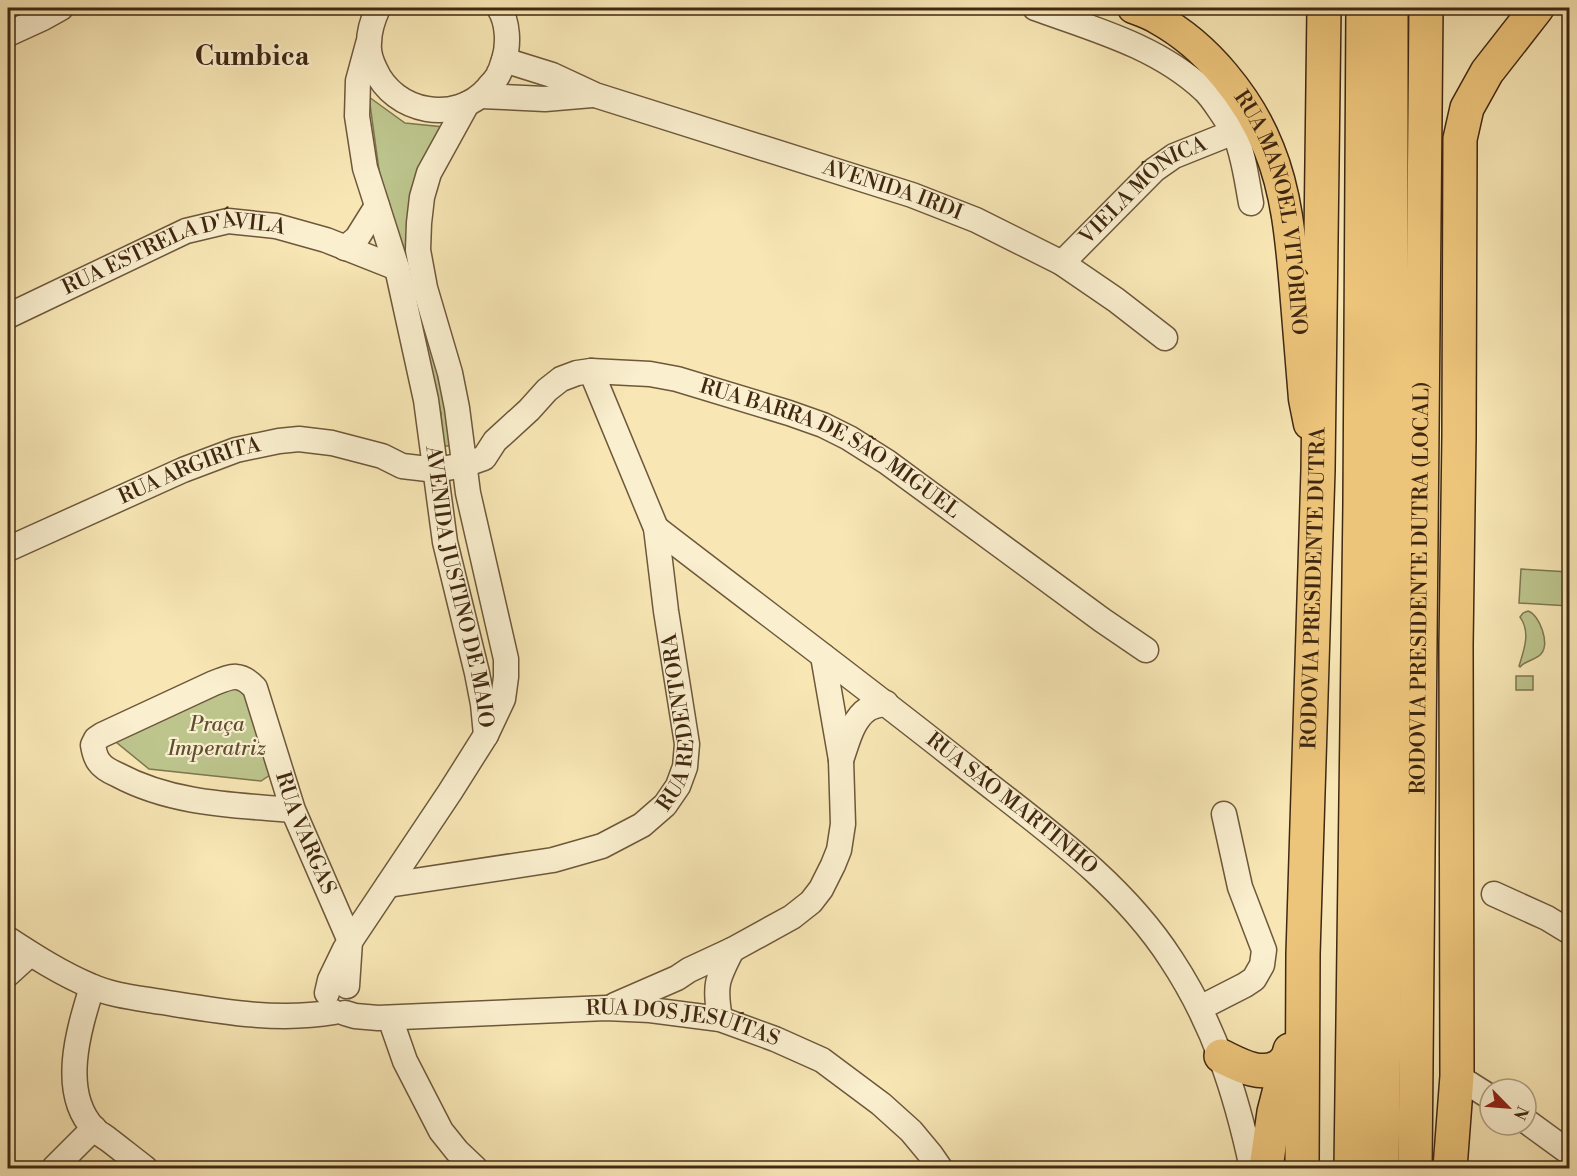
<svg xmlns="http://www.w3.org/2000/svg" width="1577" height="1176" viewBox="0 0 1577 1176" font-family="'Libre Bodoni',serif">
<style>
.green{fill:#bdc58d;stroke:#7e7650;stroke-width:1.5}
.lines{fill:none;stroke-linecap:round;stroke-linejoin:round}
.minor-casing{stroke:#6e583b;stroke-width:27}
.major-casing{stroke:#402812;stroke-width:33}
.highway-casing{stroke:#402812;stroke-width:36}
.minor{stroke:#faefcf;stroke-width:24}
.major{stroke:#ecc47a;stroke-width:30}
.highway{stroke:#ecc47a;stroke-width:33}
.labels{text-anchor:middle;dominant-baseline:central;stroke-width:4.5;stroke-linejoin:round;paint-order:stroke}
.street-label{font-size:21px;fill:#402812;stroke:#faefcf}
.park-label{font-size:21px;font-style:italic;fill:#5f4f31;stroke:#faefcf}
.district-label{font-size:27px;font-weight:bold;fill:#402812;stroke:#faefcf}
</style>
<rect width="100%" height="100%" fill="#f8e7b5"/>
<filter id="stains"><feTurbulence type="fractalNoise" baseFrequency=".00333" numOctaves="4"/><feColorMatrix values="0 0 0 0 .2 0 0 0 0 .09 0 0 0 0 .02 0 0 0 .5 -.17"/></filter>
<radialGradient id="worn" r=".72"><stop offset=".6" stop-color="#630" stop-opacity="0"/><stop offset="1" stop-color="#630" stop-opacity=".3"/></radialGradient>
<g class="green">
<polygon points="369,97 405,123 444,127 414,190 455,446 443,446 441,413 379,170"/>
<polygon points="1521,569 1569,572 1569,606 1519,603"/>
<path d="M1528,611C1540,615 1550,644 1541,654C1536,660 1526,660 1520,667L1519,666C1524,650 1531,632 1520,617L1523,613Z"/>
<rect x="1516" y="676" width="17" height="14"/>
<polygon points="242,685 270,775 261,781 149,769 111,738"/>
</g>
<g class="lines">
<defs>
<g id="minor">
<path d="M378,8C373,19 369,30 369,43C368,52 371,61 375,69C394,113 456,125 488,88C492,83 497,79 499,73C501,70 502,65 504,60C509,44 508,22 499,8"/>
<path d="M1035,8C1093,29 1157,46 1204,90C1211,96 1228,122 1233,131C1243,149 1247,182 1251,203"/>
<polyline points="8,34 43,18 61,8"/>
<path id="s1" d="M368,44L358,81L357,116L365,168L397,268L426,400L445,542L477,673L483,704L486,735"/>
<path id="s2" d="M504,60L552,75L595,95L912,195L976,220L1062,263L1116,300L1165,338"/>
<polyline points="481,96 545,99 592,95"/>
<polyline points="345,248 357,238 377,206"/>
<path id="s3" d="M1062,263L1154,170L1174,156L1234,132"/>
<path id="s4" d="M8,316L186,231L228,221L276,226L326,240L397,268"/>
<path id="s5" d="M656,528C762,610 870,690 975,774C1045,829 1122,883 1171,959C1214,1024 1236,1093 1252,1168"/>
<path id="s6" d="M8,549L183,470L236,450L279,441L299,439L332,443L382,456L402,466L436,470L464,465L484,458L495,441L529,410L547,390L561,379L577,373L591,371L650,374L677,379L789,413L823,425L849,438L887,462L1102,620L1146,650"/>
<path d="M841,760C847,744 852,719 868,709C873,706 880,705 886,703"/>
<path id="s7" d="M293,810C234,805 172,804 118,775C111,772 103,768 99,762C95,757 94,751 93,745L96,739L102,735L214,683C232,676 240,672 255,688L293,810L350,941L347,986"/>
<path id="s8" d="M388,885L553,860L602,846L642,825L665,805L678,786L685,767L687,744L666,611L656,528L591,371"/>
<polyline points="1494,894 1547,918 1570,932"/>
<path d="M8,939C34,956 62,974 91,986C113,996 139,998 162,1002C218,1011 277,1022 334,1012"/>
<polyline points="8,974 30,954"/>
<path d="M92,987C79,1029 59,1092 94,1129C98,1133 104,1136 109,1140C121,1149 133,1159 145,1168"/>
<polyline points="327,993 330,980 345,949 450,792 486,735 503,699 506,677 506,659 468,493 457,408 450,373 425,288 418,250 419,223 422,197 429,173 467,104"/>
<polyline points="615,1005 677,978 689,970 732,950 792,917 811,902 821,889 833,865 839,850 843,824 841,760 823,656"/>
<polyline points="1200,1008 1245,985 1254,979 1262,965 1264,950 1240,887 1224,814"/>
<path id="s9" d="M345,1013L355,1016L378,1018L606,1008L650,1010L720,1019L775,1039L822,1060L881,1104L911,1131L931,1155L940,1168"/>
<polyline points="390,1018 405,1061 441,1131 457,1151 475,1168"/>
<path d="M720,1019C714,985 717,979 732,950"/>
<polyline points="1457,1076 1490,1097"/>
<polyline points="1526,1121 1570,1153"/>
<polyline points="54,1168 94,1128"/>
</g>
<g id="major">
<path id="s10" d="M1133,8C1141,11 1150,14 1158,19C1207,46 1249,98 1269,149C1287,193 1291,242 1295,289C1298,325 1301,362 1304,399L1309,424"/>
</g>
<g id="highway">
<path d="M1221,1056C1238,1064 1259,1077 1278,1067C1282,1065 1286,1060 1289,1056"/>
<polyline points="1266,1168 1274,1112 1290,1050"/>
<path id="s11" d="M1302,1168L1303,954L1318,470L1324,8"/>
<polyline points="1351,1168 1360,504 1363,8"/>
<polyline points="1382,1168 1391,509 1391,8"/>
<path id="s12" d="M1415,1168L1426,8"/>
<polyline points="1450,1168 1457,1076 1456,645 1459,436 1460,139 1467,108 1487,72 1537,8"/>
</g>
</defs>
<use href="#minor" class="minor-casing"/>
<use href="#major" class="major-casing"/>
<use href="#highway" class="highway-casing"/>
<use href="#minor" class="minor"/>
<use href="#major" class="major"/>
<use href="#highway" class="highway"/>
</g>
<g class="labels">
<g class="street-label">
<text stroke="none"><textPath href="#s2" startOffset="410">AVENIDA IRDI</textPath></text>
<text stroke="none"><textPath href="#s3" startOffset="110">VIELA MÔNICA</textPath></text>
<text stroke="none"><textPath href="#s10" startOffset="264">RUA MANOEL VITÓRINO</textPath></text>
<text stroke="none"><textPath href="#s4" startOffset="180">RUA ESTRELA D'ÁVILA</textPath></text>
<text stroke="none"><textPath href="#s6" startOffset="902">RUA BARRA DE SÃO MIGUEL</textPath></text>
<text stroke="none"><textPath href="#s6" startOffset="198">RUA ARGIRITA</textPath></text>
<text stroke="none"><textPath href="#s1" startOffset="556">AVENIDA JUSTINO DE MAIO</textPath></text>
<text stroke="none"><textPath href="#s11" startOffset="580">RODOVIA PRESIDENTE DUTRA</textPath></text>
<text stroke="none"><textPath href="#s12" startOffset="580">RODOVIA PRESIDENTE DUTRA (LOCAL)</textPath></text>
<text stroke="none"><textPath href="#s8" startOffset="380">RUA REDENTORA</textPath></text>
<text stroke="none"><textPath href="#s5" startOffset="450">RUA SÃO MARTINHO</textPath></text>
<text stroke="none"><textPath href="#s7" startOffset="558">RUA VARGAS</textPath></text>
<text stroke="none"><textPath href="#s9" startOffset="340">RUA DOS JESUÍTAS</textPath></text>
</g>
<g class="park-label">
<text x="217" y="725">Praça<tspan x="217" dy="24">Imperatriz</tspan></text>
</g>
<g class="district-label">
<text x="252" y="57">Cumbica</text>
</g>
</g>
<rect width="1577" height="1176" fill="none" stroke="#f8e7b5" stroke-width="30"/>
<rect x="9" y="9" width="1559" height="1158" fill="none" stroke="#402812" stroke-width="3"/>
<rect x="15" y="15" width="1547" height="1146" fill="none" stroke="#402812" stroke-width="1.5"/>
<g transform="translate(1508 1107) rotate(115)"><circle r="28" fill="#faefcf" stroke="#b09f83" stroke-width="1.5"/>
<path d="M0-4.5L10 22L0 15L-10 22Z" fill="#8f2418"/>
<text y="-9" font-size="16" font-weight="bold" text-anchor="middle" fill="#402812">N</text>
</g>
<rect width="100%" height="100%" filter="url(#stains)"/>
<rect width="100%" height="100%" fill="url(#worn)"/>
</svg>
